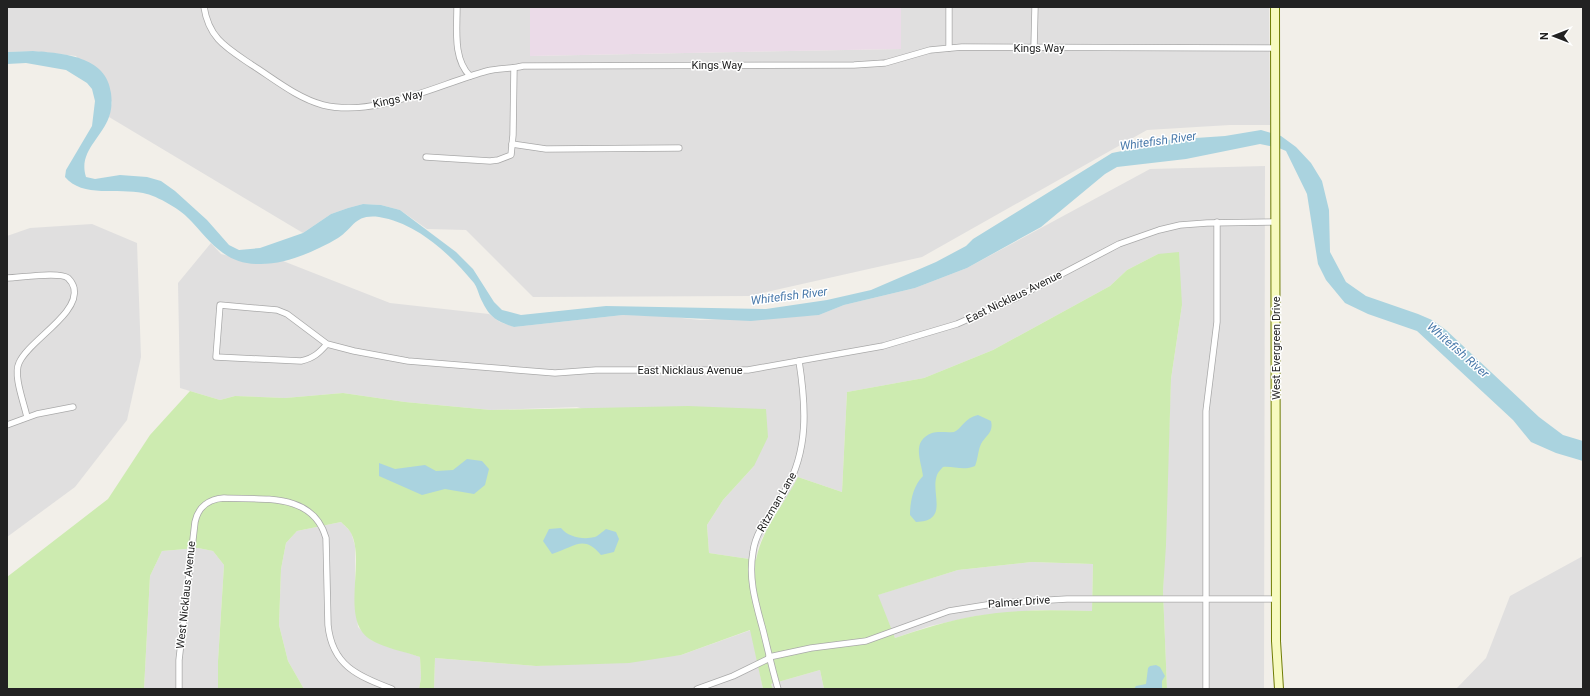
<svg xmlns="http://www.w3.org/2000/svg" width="1590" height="696" viewBox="0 0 1590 696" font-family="Roboto,sans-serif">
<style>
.residential{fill:#e0dfdf}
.industrial{fill:#ebdbe8}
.grass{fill:#cdebb0;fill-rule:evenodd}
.water{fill:#aad3df}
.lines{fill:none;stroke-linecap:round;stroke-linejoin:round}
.street-casing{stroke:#a9a9a9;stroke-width:7}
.secondary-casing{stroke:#707d05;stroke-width:10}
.street{stroke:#fff;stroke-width:5.5}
.secondary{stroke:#f7fabf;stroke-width:8}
.labels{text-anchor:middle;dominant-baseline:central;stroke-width:3;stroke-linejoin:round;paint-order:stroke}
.street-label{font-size:11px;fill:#222;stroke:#fff}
.water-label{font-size:12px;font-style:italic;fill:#4a7aab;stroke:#fff}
</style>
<rect width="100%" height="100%" fill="#f2efe9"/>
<g class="residential">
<polygon points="7,7 530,7 530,56 901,49 901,7 1269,7 1270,125 1230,125 1147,130 922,257 749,296 533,297 466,230 427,229 400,210 381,205 363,204 348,208 331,214 303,233 109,117 112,102 76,56 33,51 7,52"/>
<polygon points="1265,166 1264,689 1167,689 1163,591 1171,379 1182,305 1158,254 1127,270 1110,286 993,350 924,378 847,392 842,492 798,477 790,493 762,538 758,548 756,560 709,553 707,525 723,500 754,466 577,407 491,410 405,402 343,393 285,398 235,396 220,400 180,388 178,283 211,243 221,254 261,264 283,261 390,303 489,314 500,322 514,327 623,315 664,316 700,320 819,315 844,305 915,288 967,268 1150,169"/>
<polygon points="92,224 137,243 141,357 127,420 75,487 7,537 7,236 30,228"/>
<polygon points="341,522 351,532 355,546 355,600 358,627 371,640 420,657 421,678 419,689 304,689 288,661 279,625 281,569 286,543 297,531"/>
<polygon points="198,548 213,551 224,565 218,661 218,689 144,689 150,576 162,551"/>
<polygon points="1583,556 1583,689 1456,689 1486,658 1510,596"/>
<polygon points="1032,562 1093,564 1092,611 1037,610 976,616 930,626 895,638 877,595 958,570"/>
<polygon points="751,630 763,689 434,689 435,658 536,666 681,655"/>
<polygon points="820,670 824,689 773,689 771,684"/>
</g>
<polygon class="industrial" points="530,7 901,7 901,49 530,56"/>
<path class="grass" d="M1179,252L1182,305L1171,379L1166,545L1163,591L1167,689H824L820,670L771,684L773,689H763L750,630L681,655L629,663L536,666L435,658L434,689H419L421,678L420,657C406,652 384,648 371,640C339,621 366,562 351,533C349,529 344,525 341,522L297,531L286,543L281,569L279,625L288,661L304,689H218V661L224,565L213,551L198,548L162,551L150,576L144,689H7V577L108,499L150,435L190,391L220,400L235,396L285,398L343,393L405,402L491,410L688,406L766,409L768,437L754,466L723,500L707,525L709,553L756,560C762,528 784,505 798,477L842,492L847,392L924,378L993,350L1110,286L1127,270L1158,254ZM1032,562L1093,564L1092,611C1053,610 1014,609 975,616C948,621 921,629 895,638L878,595L958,570Z"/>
<g class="water">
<path d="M33,51C62,53 107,56 111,93C112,101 112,109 109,117C101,139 78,152 86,177L95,179L120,175L147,177L161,181L175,191L207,220L229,245L239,250L260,248L303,233L331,214L348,208L363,204L381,205L400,210L456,252L473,269L494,302L502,310L521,315L606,306L766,309L827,300L871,290L936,262L966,246L973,239L1112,153L1132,149L1152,141L1225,136L1261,130L1281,136L1296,147L1311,163L1322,181L1329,210L1330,252L1346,282L1366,296L1418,314L1432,320L1446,330L1539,417L1563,435L1583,441V461L1556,453L1531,442L1513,420L1417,331L1368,314L1345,303L1326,280L1318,264L1307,194L1286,151L1279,148L1260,144L1186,159L1117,167L1105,174L1041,227L967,268L915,288L844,305L819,315L751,321L623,315L514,327C493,320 489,316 480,297C478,292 477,287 474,283C450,254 417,223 379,217C354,214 354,228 338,238C316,251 287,264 261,264C227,265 213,245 192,222C182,210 158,196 143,193C119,188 82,198 65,177L66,170L92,126L95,101L92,89L87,83L66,70L26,63L7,64V52Z"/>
<path d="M978,415L991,421C994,433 985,436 981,444C978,450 978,459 975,466C964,471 954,466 943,467C941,469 938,472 937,475C930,493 950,521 916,522L910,515C910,502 913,486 923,476C921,460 911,441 932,433C939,431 947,433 954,432C962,429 964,418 978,415Z"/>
<polygon points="467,459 482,461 489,469 485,485 474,494 445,489 422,495 379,476 379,463 395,469 425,465 436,471 453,470"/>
<path d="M561,528C568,537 583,540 595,537C598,536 602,532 606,529L616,532L619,539L614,552L601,555C583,534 575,547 552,554L543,541L549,529Z"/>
<polygon points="1156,665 1160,667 1165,676 1162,681 1162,689 1134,689 1136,686 1146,684 1148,668 1150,666"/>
</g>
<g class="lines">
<defs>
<g id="street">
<path d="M204,7C209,39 227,48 252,65C274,79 297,98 323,105C375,118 439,84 487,71C499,68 511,69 523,66L854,65L885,63L930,50L962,47L1275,48"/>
<path d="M457,7C457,30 453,59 470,76"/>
<polyline points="949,7 949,48"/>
<polyline points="1034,48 1035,7"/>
<polyline points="512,144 546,149 679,148"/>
<polyline points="426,157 490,161 498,160 511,155 513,135 514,68"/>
<path d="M7,278C19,278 59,271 68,278C71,281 73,284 74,288C80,314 28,341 19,363C13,375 24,403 27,417"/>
<path d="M327,344C319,353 314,358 301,361L216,357L220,305L277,310L287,314L327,344L354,351L408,361L555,373L596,370H748L883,346L957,324L1016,298L1119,244L1159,230L1180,225L1207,223L1275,222"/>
<polyline points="7,425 37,414 73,407"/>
<polyline points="769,657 811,648 866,641 949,611 999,603 1067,599 1276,599"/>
<path d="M179,689V660L195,522C198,507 209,499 224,498C263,500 313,492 326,538L328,625C332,665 357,676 392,689"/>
<polyline points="697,689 733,676 770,658"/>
<path d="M778,689C772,669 768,650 763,630C756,604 748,579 753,552C756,528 774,511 785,491C809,450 806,406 799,361"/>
<polyline points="1206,689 1206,411 1217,322 1217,222"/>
</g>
<polyline id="secondary" points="1275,7 1276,641 1279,689"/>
</defs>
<use href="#street" class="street-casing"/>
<use href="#secondary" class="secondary-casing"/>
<use href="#street" class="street"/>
<use href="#secondary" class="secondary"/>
</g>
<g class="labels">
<g class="street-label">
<text x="1039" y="48">Kings Way</text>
<text x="717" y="65">Kings Way</text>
<text transform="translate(398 99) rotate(-12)">Kings Way</text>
<text transform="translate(1014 297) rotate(-26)">East Nicklaus Avenue</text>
<text transform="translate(1276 348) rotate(-90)">West Evergreen Drive</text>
<text x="690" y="370">East Nicklaus Avenue</text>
<text transform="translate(777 502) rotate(-60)">Ritzman Lane</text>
<text transform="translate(186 595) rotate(-84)">West Nicklaus Avenue</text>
<text transform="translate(1019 602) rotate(-4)">Palmer Drive</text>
</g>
<g class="water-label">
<text transform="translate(1158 141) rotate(-8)">Whitefish River</text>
<text transform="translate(789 296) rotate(-7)">Whitefish River</text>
<text transform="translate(1458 350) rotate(41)">Whitefish River</text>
</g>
</g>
<rect width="1590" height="696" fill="none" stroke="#222222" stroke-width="16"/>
<g transform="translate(1554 36) rotate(270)" stroke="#ffffff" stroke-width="3" paint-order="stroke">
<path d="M0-3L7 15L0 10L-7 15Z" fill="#222222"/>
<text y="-6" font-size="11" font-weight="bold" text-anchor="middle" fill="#222222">N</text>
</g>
</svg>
